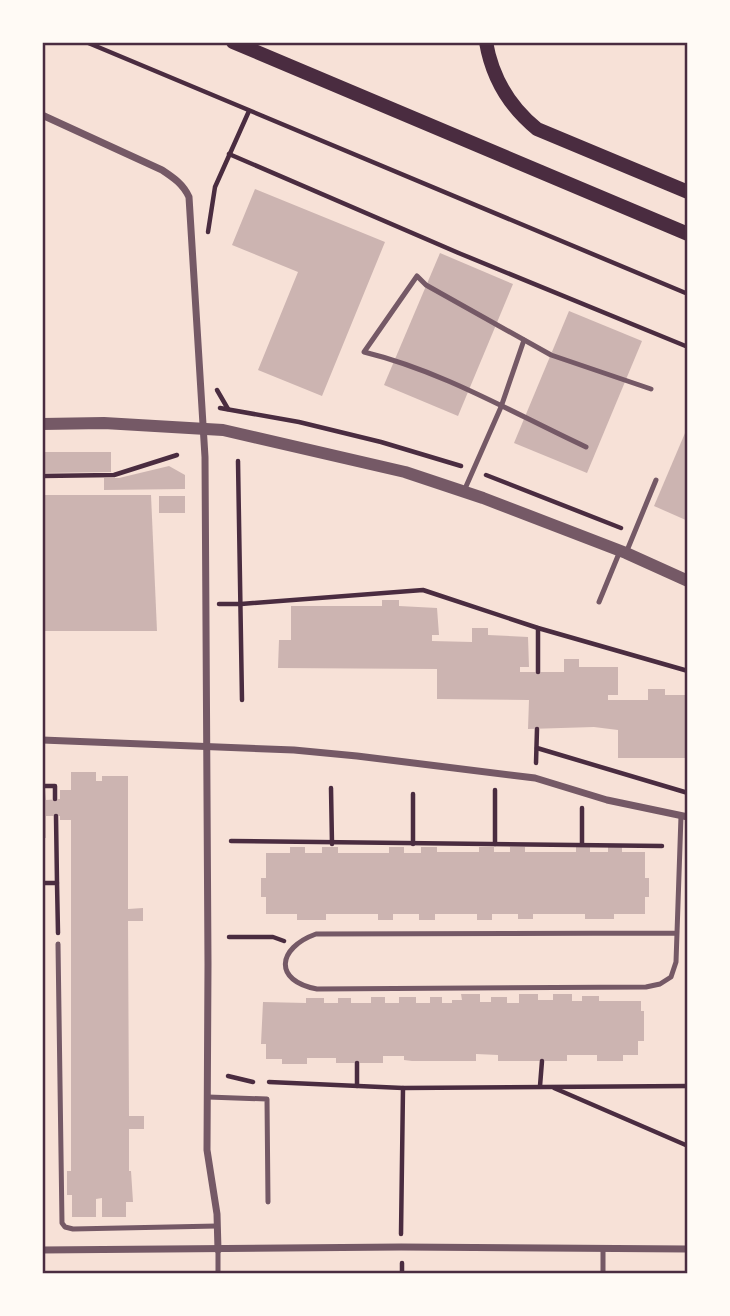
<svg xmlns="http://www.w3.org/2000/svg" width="730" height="1316" viewBox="0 0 730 1316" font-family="Barlow,sans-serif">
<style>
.building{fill:#ccb4b1}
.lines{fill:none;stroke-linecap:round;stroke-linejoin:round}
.path{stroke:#4a2c40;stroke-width:4.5}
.service{stroke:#755966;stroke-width:5}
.minor{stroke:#755966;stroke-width:7}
.tertiary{stroke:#755966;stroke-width:12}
.secondary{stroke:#4a2c40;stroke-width:14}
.neatline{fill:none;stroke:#4a2c40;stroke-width:2.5}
</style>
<rect width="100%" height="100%" fill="#f7e1d7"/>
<g class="building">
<polygon points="255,189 385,242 322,396 258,370 298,272 232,245"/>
<polygon points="440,253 513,284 458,416 384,385"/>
<polygon points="569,311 642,341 587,473 514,443"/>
<polygon points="688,426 688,521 654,506"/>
<polygon points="42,452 111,452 111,472 42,473"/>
<polygon points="169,466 185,475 185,489 104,490 104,478 119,478"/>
<polygon points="42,495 151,495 157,631 42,631"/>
<rect x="159" y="496" width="26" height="17"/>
<polygon points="382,600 399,600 399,606 437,608 439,635 432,635 432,641 472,642 472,628 488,628 488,635 528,637 529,667 520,667 520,672 564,672 564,659 579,659 579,667 618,667 618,695 608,695 608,700 648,700 648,689 665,689 665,695 688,695 688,758 618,758 618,730 594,727 528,729 529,700 437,699 437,669 278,668 279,640 291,640 291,606 382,606"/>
<polygon points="71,772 96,772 96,781 102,781 102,776 128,776 128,909 143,908 143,921 128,921 129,1116 144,1116 144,1129 129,1129 129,1171 131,1171 133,1202 126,1202 126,1217 102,1217 102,1198 96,1199 96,1217 72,1217 72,1195 67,1195 67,1171 71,1171 71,820 60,820 60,816 46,816 46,838 42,838 42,787 45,787 46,800 60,799 60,790 71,790"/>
<polygon points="290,847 305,847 305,853 322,853 322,847 338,847 338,853 389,853 389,847 404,847 404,853 421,853 421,847 437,847 437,852 479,852 479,847 494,847 494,852 510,852 510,847 525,847 525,852 576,852 576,847 590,847 590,852 608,852 608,847 622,847 622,852 645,852 645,878 649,878 649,897 645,897 645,914 614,914 614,919 585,919 585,914 533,914 533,919 518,919 518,914 492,914 492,920 477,920 477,914 435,914 435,920 419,920 419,914 393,914 393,920 378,920 378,914 326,914 326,920 297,920 297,914 266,914 266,897 261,897 261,878 266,878 266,853 290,853"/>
<polygon points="461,994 480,994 480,1002 491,1002 491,997 507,997 507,1003 519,1003 519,994 538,994 538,1000 553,1000 553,994 572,994 572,1001 582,1001 582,996 599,996 599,1001 641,1001 641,1011 644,1011 644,1041 638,1041 638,1055 623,1055 623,1061 597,1061 597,1055 567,1055 567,1061 498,1061 498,1055 476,1054 476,1061 412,1061 404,1060 404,1056 383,1056 383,1063 336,1063 336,1058 307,1058 307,1064 282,1064 282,1059 266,1059 266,1044 261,1044 263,1002 306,1003 306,998 324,998 324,1003 338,1003 338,998 351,998 351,1003 371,1003 371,997 385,997 385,1003 399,1003 399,997 416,997 416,1003 430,1003 430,997 442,997 442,1003 452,1003 452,1000 462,1000"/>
</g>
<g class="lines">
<g class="path">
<polyline points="86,42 688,294"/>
<polyline points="229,154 461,254 688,347"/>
<polyline points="208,232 215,187 249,111"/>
<polyline points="217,390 228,409"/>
<polyline points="220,408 299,422 381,442 461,466"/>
<polyline points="238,461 242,700"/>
<polyline points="486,475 621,528"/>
<polyline points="42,476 114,475 177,455"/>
<polyline points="219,604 241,604 423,590 538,628 688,671"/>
<polyline points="538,628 538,672"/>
<polyline points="537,748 688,793"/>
<polyline points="536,763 537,729"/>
<polyline points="42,786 55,786 55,799"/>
<polyline points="331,788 332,844"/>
<polyline points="495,790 495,844"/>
<polyline points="582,808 582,844"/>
<polyline points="56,816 57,883"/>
<polyline points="231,841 662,846"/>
<polyline points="413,844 413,794"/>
<polyline points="42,883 57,883 58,933"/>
<polyline points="229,937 273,937 284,941"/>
<polyline points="357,1063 357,1086"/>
<polyline points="228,1076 253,1082"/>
<polyline points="269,1082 403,1088 688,1086"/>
<polyline points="540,1086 542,1061"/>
<polyline points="554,1088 688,1146"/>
<polyline points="401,1234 403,1088"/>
<polyline points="402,1263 402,1274"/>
</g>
<g class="service">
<path d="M586,447C513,413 442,371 364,352L417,276L426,285L551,355L651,389"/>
<polyline points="464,491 501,407 524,340"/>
<polyline points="626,553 656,480"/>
<polyline points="599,602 620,551"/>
<path d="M677,933L676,962L671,977L660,984L646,987L317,989C273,981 277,948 316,934L677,933L681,816"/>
<polyline points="58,944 62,1223 65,1227 73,1229 217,1226"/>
<polyline points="208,1097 267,1099 268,1202"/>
<polyline points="603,1248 603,1274"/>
<polyline points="218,1250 218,1274"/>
</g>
<g class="minor">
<path d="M42,115L162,170C174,178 183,184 189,197L205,457L208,964L207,1150L217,1214L218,1250"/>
<polyline points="42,740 294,750 357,756 535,778 607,800 688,817"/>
<polyline points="42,1250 401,1247 688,1249"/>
</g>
<polyline class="tertiary" points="42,424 104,423 223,430 405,472 483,498 626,553 688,581"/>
<g class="secondary">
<polyline points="233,42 688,234"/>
<path d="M486,42C492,77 510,107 537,129L688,192"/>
</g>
</g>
<rect width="730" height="1316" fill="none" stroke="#fffaf5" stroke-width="88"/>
<rect x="44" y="44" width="642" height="1228" class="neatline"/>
</svg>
